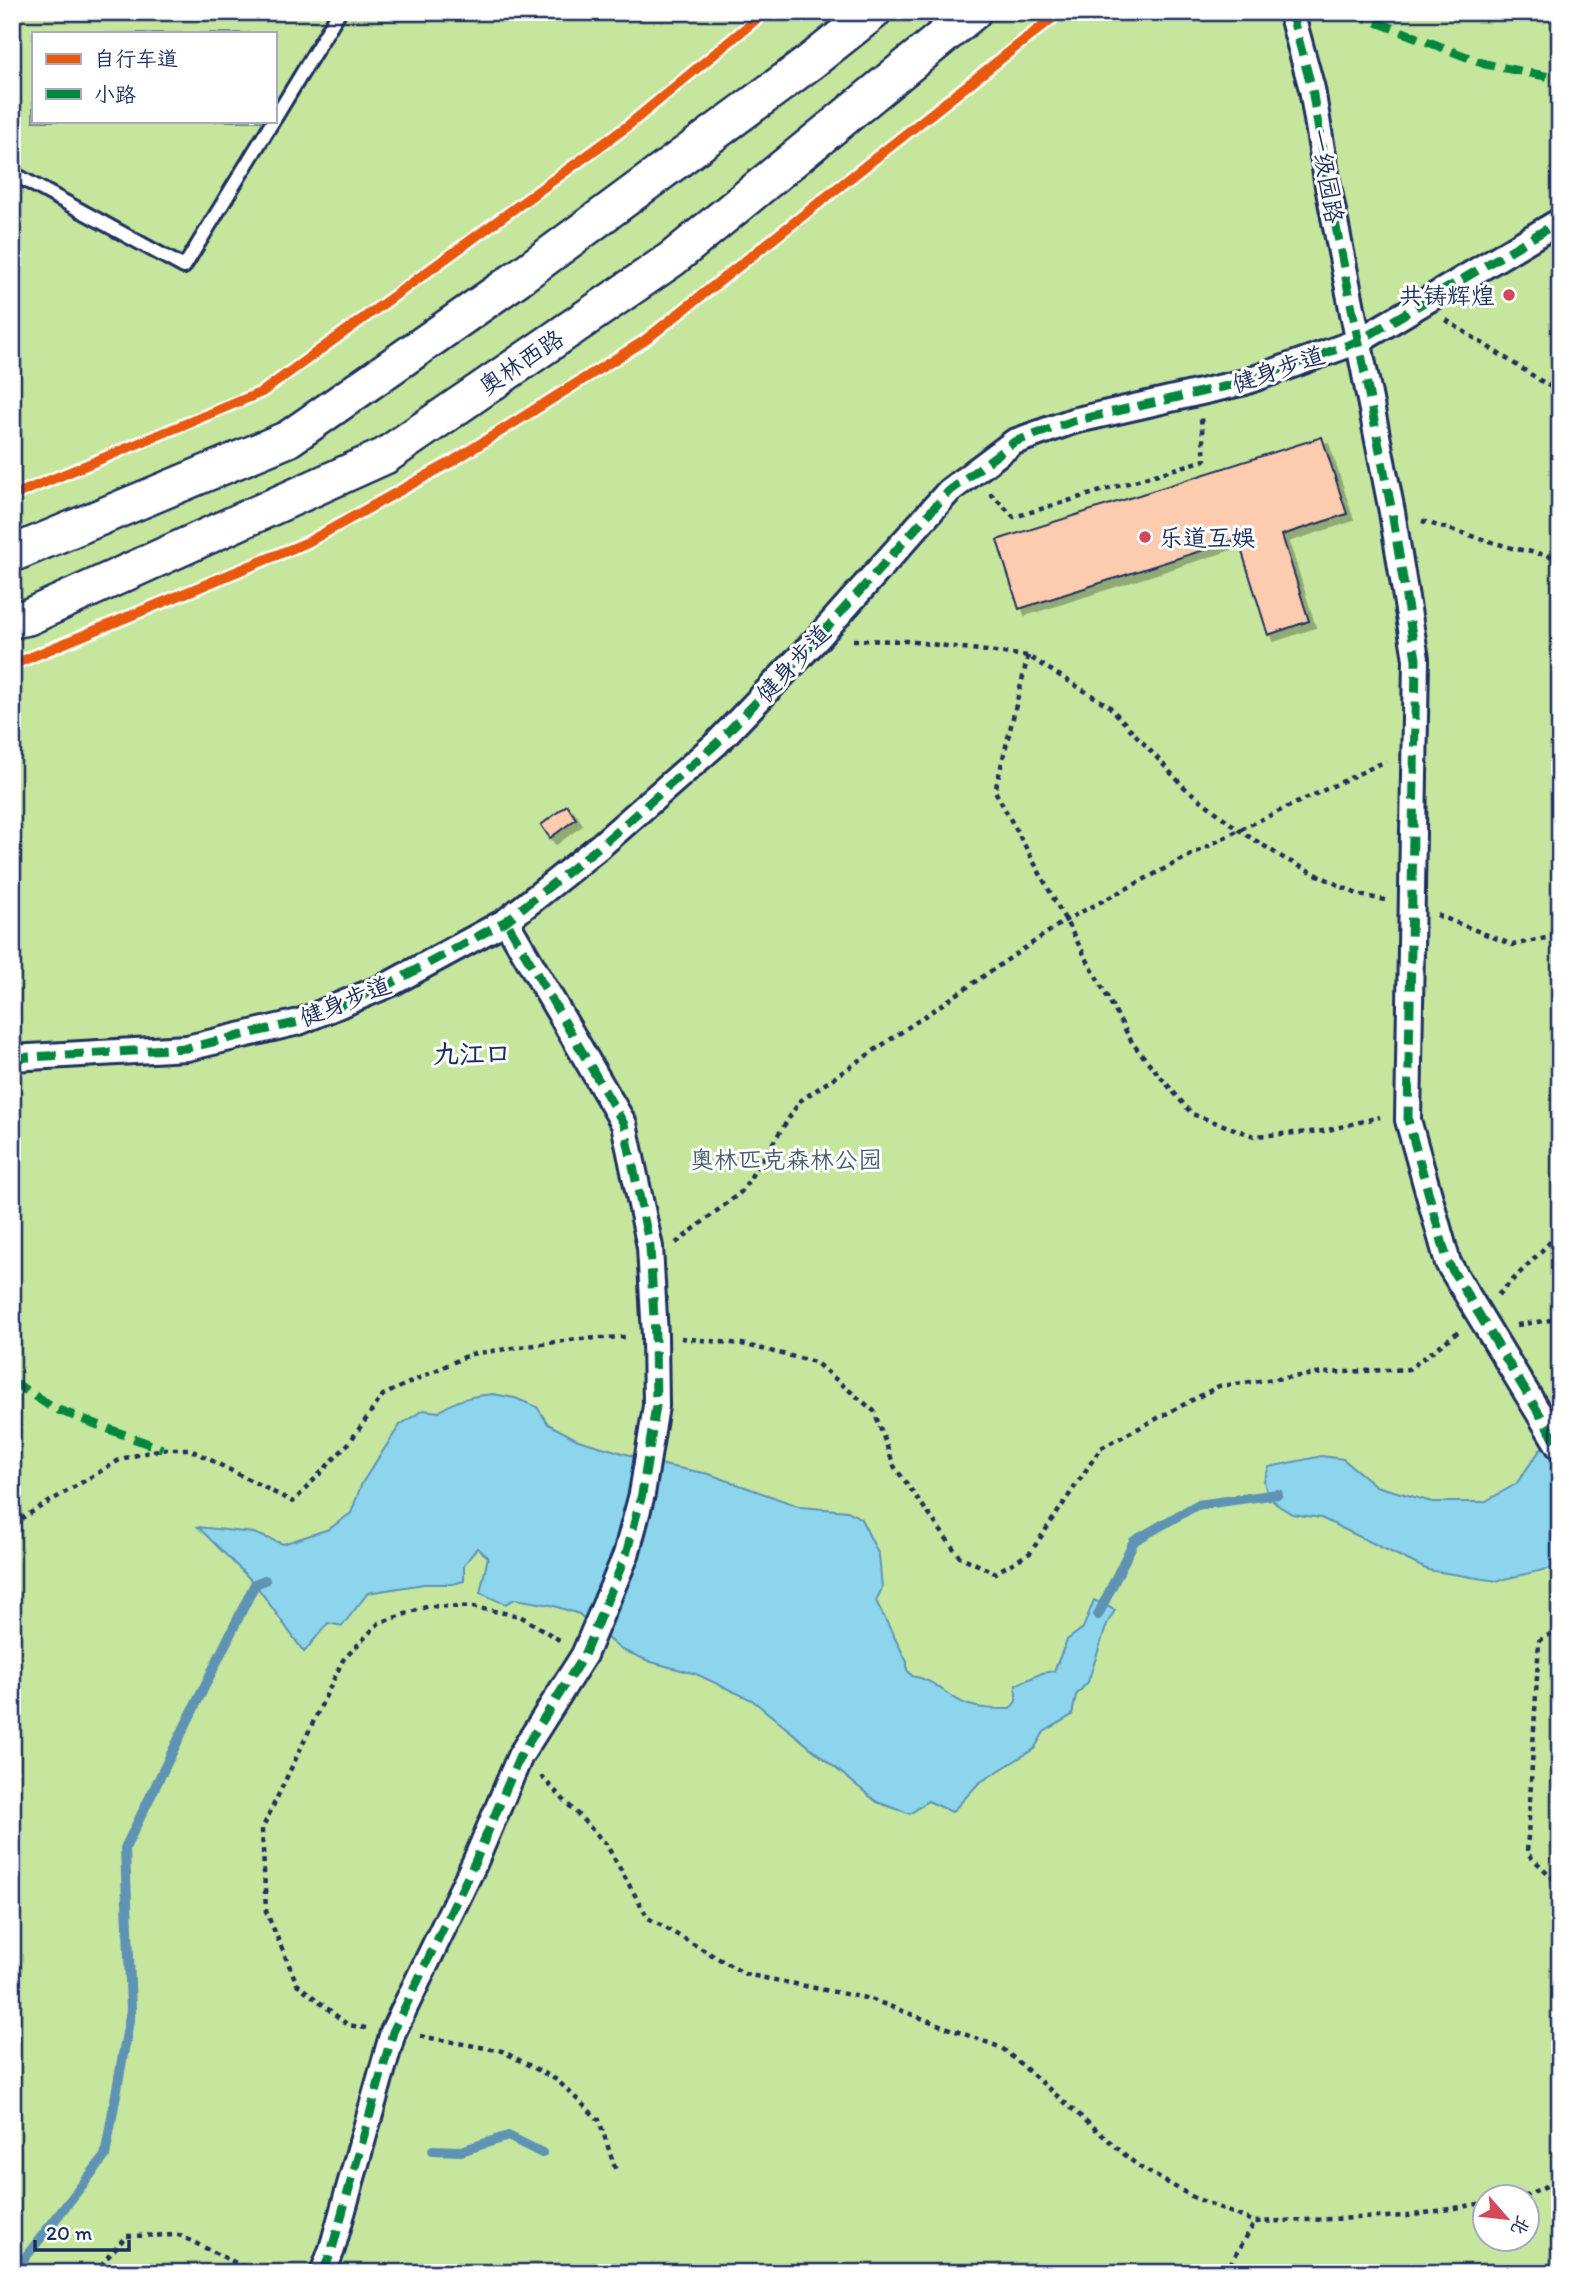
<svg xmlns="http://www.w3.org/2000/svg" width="1572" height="2285" viewBox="0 0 1572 2285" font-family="Itim,'LXGW WenKai TC',sans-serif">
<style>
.green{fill:#c6e69e;stroke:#708a7e;stroke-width:2;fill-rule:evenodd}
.water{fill:#8cd5ed;stroke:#5f93b4;stroke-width:2}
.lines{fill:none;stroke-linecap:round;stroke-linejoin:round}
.stream{stroke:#5f93b4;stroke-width:10}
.building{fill:#fdcbad;stroke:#1b2f5e;stroke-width:2;filter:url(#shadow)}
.lane-casing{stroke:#1b2f5e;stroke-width:18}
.street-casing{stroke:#1b2f5e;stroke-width:30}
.secondary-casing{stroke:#1b2f5e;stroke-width:40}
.path{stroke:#1b2f5e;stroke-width:4.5;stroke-dasharray:5 5;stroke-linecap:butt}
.lane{stroke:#fff;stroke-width:12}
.street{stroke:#fff;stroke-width:24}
.secondary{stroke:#fff;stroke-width:35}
.quiet{stroke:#00873e;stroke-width:9;stroke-dasharray:18 9;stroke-linecap:butt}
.cycleway-casing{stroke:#fff;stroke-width:15}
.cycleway{stroke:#e8590c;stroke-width:10}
.poi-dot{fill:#d1495b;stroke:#fff;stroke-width:2.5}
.labels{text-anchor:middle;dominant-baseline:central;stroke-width:6;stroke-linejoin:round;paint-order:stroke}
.street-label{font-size:24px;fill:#1b2f5e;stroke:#fff}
.poi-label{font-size:24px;fill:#1b2f5e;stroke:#fff;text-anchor:end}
.park-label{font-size:24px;fill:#465d6e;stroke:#fff}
.neighbourhood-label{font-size:26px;font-weight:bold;fill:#1b2f5e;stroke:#fff}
</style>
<defs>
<filter id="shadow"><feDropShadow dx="6" dy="6" stdDeviation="0" flood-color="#0004"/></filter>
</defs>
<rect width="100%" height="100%" fill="#fff"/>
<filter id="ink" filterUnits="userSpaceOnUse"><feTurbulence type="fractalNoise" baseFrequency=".0143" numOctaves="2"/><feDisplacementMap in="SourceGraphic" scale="14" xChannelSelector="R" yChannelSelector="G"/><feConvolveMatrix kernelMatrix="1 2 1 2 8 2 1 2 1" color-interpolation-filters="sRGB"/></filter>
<g filter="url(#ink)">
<path class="green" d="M12,12H1560V2273H12ZM33,33H275V121H33ZM1484,2198H1526V2240H1484Z"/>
<g class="water">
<path d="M493,1394L515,1398L537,1407L548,1424L578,1440L668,1466L709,1474L801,1507L848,1511L861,1519L879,1555L882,1588L876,1601L907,1662V1670L912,1676C934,1679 946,1696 966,1704C980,1709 995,1709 1010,1709L1016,1701V1685L1042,1673L1054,1671L1067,1640L1083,1628L1094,1600L1115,1610L1107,1624L1088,1682L1076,1695L1072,1715L1044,1732L1034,1749L979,1783L952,1812L928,1801L910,1814L877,1802L752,1700L696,1674L651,1662L620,1649L579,1614L551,1605L515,1599L505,1604L480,1593L488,1557L477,1548L464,1565V1581L453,1584H424L368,1593L342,1626L328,1623L304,1652L255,1584L198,1527L254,1533L283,1544L329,1529L351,1513L362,1483L400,1425L423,1410L439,1412C456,1399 472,1396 493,1394Z"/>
<polygon points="1560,1422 1560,1566 1496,1581 1428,1570 1321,1518 1292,1514 1279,1506 1267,1494 1264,1481 1269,1467 1322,1456 1343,1459 1376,1486 1432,1502 1484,1502 1516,1484"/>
</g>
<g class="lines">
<g class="stream">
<polyline points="1098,1615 1134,1541 1197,1505 1278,1494"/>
<polyline points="433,2150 461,2151 508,2136 542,2153"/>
<polyline points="13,2273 105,2156 131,2010 125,1848 255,1584 265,1580"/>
</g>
</g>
<g class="building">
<polygon points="1322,437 1347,514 1282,535 1309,621 1268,635 1238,539 1019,609 997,540"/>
<polygon points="567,805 576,819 550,838 541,825"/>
</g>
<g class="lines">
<defs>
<g id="lane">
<polyline points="275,118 339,12"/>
<polyline points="12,173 184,267 273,121"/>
</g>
<g id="street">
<polyline points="1291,12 1312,89 1328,186 1392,512 1416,659 1408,1120 1448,1263 1560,1448"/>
<polyline points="12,1058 187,1048 299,1022 390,984 506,921 600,846 717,743 817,639 949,491 1014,442 1073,421 1245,382 1359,341 1560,221"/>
<polyline points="323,2273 332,2249 393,2032 475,1862 520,1756 584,1655 626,1555 642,1494 656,1406 655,1336 650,1247 624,1124 506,921"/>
</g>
<g id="secondary">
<polyline points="12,554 288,439 518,278 809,63 873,12"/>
<polyline points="12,620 28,617 385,456 672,259 973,12"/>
</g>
</defs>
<use href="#lane" class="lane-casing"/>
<use href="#street" class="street-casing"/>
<use href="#secondary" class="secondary-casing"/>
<g class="path">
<polyline points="1446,320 1560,393"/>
<polyline points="990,493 1014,517 1205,460 1201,418"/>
<polyline points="1422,521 1512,548 1560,558"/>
<polyline points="853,640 906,641 1028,656 1109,706 1184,787 1239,830 1285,859 1359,895 1385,900"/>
<polyline points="1028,656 995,791 1133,1044 1192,1114 1254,1136 1324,1131 1380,1117"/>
<polyline points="1437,915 1513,945 1560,935"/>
<polyline points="676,1243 741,1192 800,1101 1066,920 1239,830 1386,761"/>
<polyline points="1498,1295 1560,1232"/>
<polyline points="1517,1325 1551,1320 1560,1315"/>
<polyline points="681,1338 742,1344 815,1362 874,1411 894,1466 959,1556 995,1573 1030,1553 1101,1448 1219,1386 1324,1373 1409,1369 1458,1332"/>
<polyline points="12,1524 121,1459 162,1449 189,1449 293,1502 349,1443 383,1395 471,1354 577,1339 627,1337"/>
<polyline points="1560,1628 1539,1641 1527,1853 1560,1885"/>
<polyline points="541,1776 606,1844 648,1918 745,1974 870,1999 1002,2048 1138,2166 1193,2197 1255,2222 1408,2216 1484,2203"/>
<polyline points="366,2028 348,2025 297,1984 266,1911 262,1829 343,1660 379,1623 429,1606 473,1607 520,1616 561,1641"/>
<polyline points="420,2036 502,2051 557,2080 599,2120 616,2171"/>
<polyline points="1514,2198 1524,2196 1560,2180"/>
<polyline points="94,2273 126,2236 179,2235 242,2266 299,2270"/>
<polyline points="1225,2273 1255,2222"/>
</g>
<use href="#lane" class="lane"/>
<use href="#street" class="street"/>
<use href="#secondary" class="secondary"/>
<g class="quiet">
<polyline points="1291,12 1312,89 1328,186 1392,512 1416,659 1408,1120 1448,1263 1560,1448"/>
<polyline points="1351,12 1485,64 1560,79"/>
<polyline points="12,1058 187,1048 299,1022 390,984 506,921 600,846 717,743 817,639 949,491 1014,442 1073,421 1245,382 1359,341 1560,221"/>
<polyline points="12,1381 53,1408 162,1449"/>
<polyline points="323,2273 332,2249 393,2032 475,1862 520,1756 584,1655 626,1555 642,1494 656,1406 655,1336 650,1247 624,1124 506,921"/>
</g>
<defs>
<g id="cycleway">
<polyline points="12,496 262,392 625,128 765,12"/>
<polyline points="12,665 308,542 453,461 644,341 1060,12"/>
</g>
</defs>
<use href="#cycleway" class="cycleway-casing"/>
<use href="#cycleway" class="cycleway"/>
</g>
</g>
<g class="poi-dot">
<circle cx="1509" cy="295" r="7"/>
<circle cx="1145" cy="537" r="7"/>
</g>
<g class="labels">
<g class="street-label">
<text transform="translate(1327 176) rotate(80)">一级园路</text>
<text transform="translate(521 362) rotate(-34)">奥林西路</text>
<text transform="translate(1278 369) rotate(-19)">健身步道</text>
<text transform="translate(793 663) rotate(-47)">健身步道</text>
<text transform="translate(345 1001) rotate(-22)">健身步道</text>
</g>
<g class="poi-label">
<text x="1495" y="295">共铸辉煌</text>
<text x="1159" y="537" text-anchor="start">乐道互娱</text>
</g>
<g class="park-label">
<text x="786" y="1159">奥林匹克森林公园</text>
</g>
<g class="neighbourhood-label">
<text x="472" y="1054">九江口</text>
</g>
</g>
<rect width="1572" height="2285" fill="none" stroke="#fff" stroke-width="42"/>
<rect x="21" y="21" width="1530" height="2243" fill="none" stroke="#1b2f5e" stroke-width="2.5" filter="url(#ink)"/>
<rect x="32" y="32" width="245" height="91" fill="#ffffff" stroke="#a4acbf" stroke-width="2"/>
<rect x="46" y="54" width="35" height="10" fill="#e8590c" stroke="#a4acbf" stroke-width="2"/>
<text x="94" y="66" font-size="21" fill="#1b2f5e">自行车道</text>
<rect x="46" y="89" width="35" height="10" fill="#00873e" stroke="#a4acbf" stroke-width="2"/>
<text x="94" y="102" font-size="21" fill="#1b2f5e">小路</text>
<g transform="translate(1506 2218) rotate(118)"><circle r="33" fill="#ffffff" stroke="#a4acbf" stroke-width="2"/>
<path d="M0-5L12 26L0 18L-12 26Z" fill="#d1495b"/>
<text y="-10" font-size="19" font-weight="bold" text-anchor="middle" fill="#1b2f5e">北</text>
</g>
<path d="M35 2240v10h94v-10" fill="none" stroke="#1b2f5e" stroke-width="3.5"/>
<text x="46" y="2240" font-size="21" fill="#1b2f5e" stroke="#ffffff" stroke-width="5" paint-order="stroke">20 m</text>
</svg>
